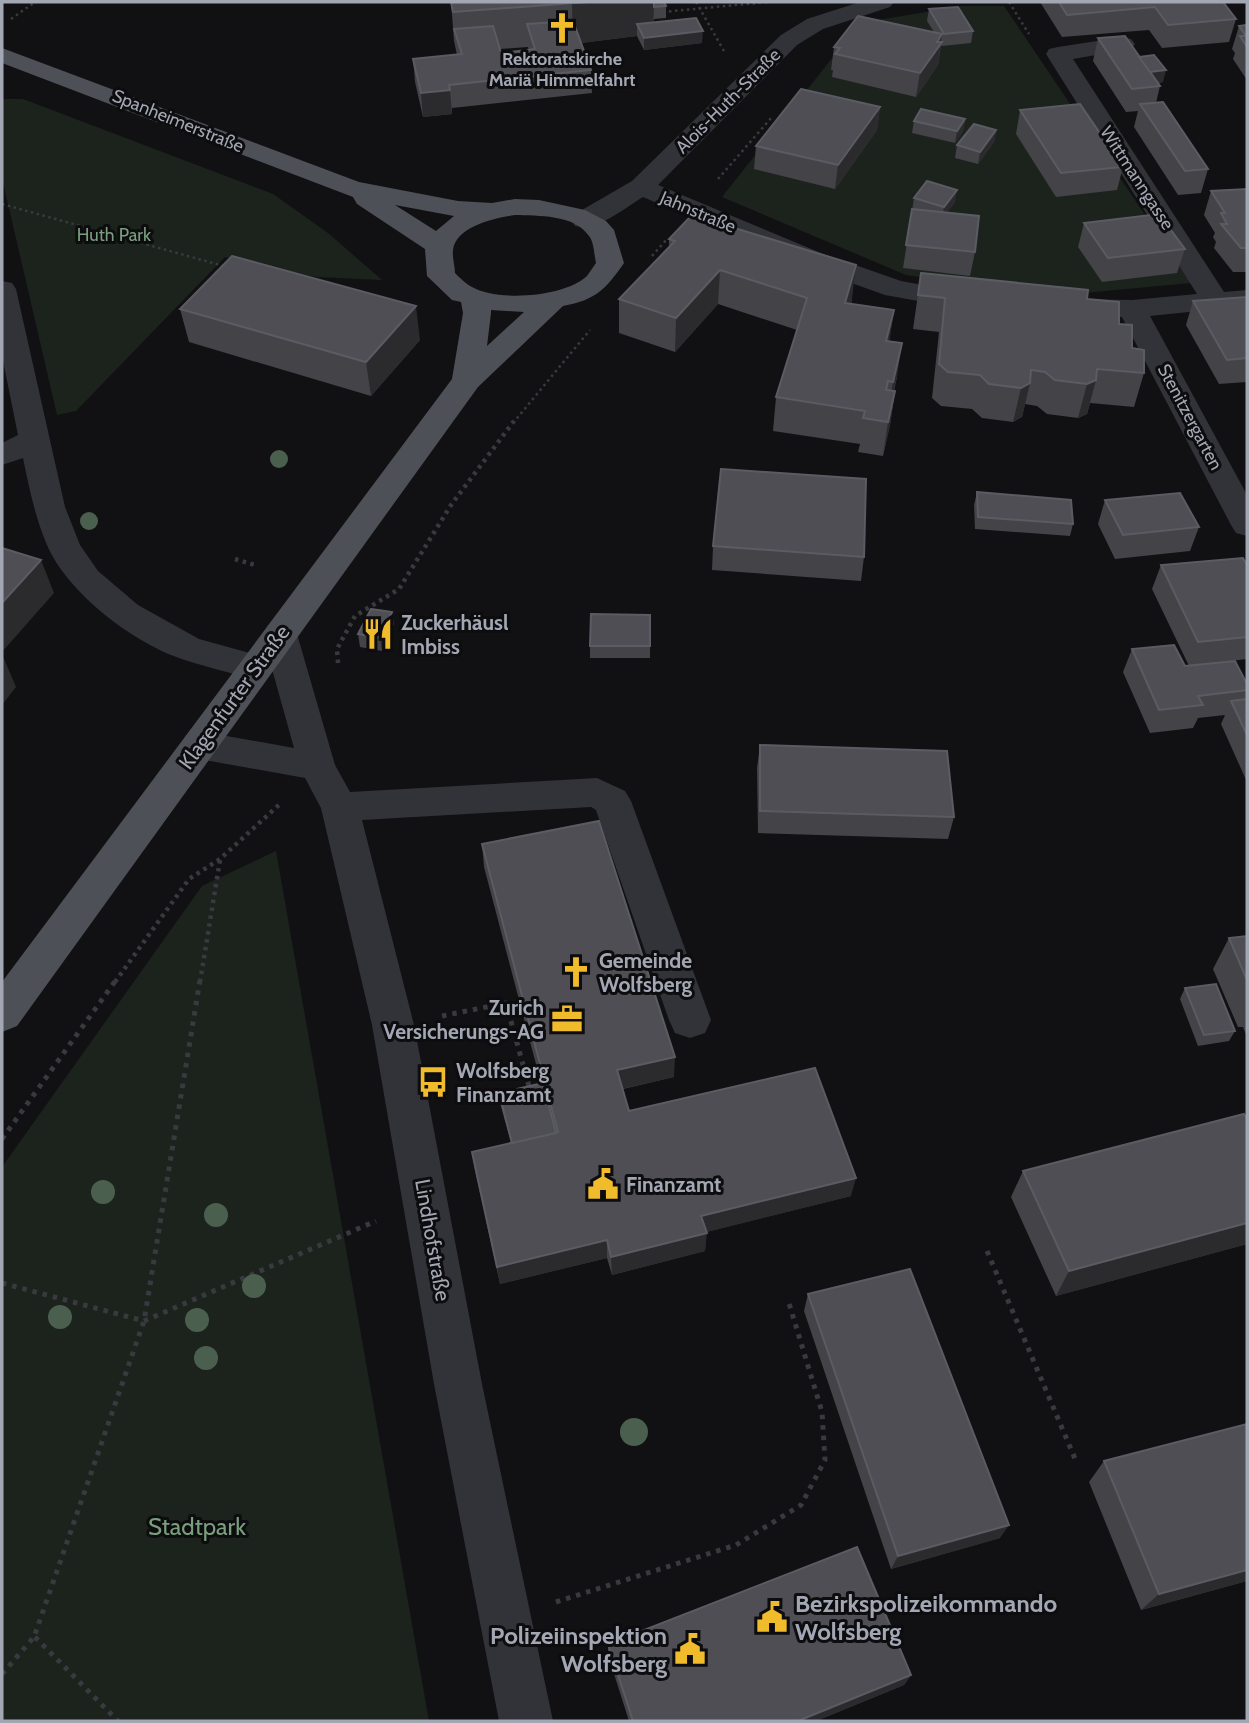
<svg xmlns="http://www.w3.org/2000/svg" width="1249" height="1723" viewBox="0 0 1249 1723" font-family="Cabin,sans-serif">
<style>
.green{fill:#1c231d}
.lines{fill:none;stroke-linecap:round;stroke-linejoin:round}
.path-far2{stroke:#383a3f;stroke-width:2.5;stroke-dasharray:2.5 3.5;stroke-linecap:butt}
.path-far1{stroke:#383a3f;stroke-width:4.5;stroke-dasharray:3.5 4.5;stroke-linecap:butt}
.path{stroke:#383a3f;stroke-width:5;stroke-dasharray:4.5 6;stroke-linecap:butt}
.minor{fill:#323338;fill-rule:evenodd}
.major{fill:#4e5057;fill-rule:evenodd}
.tree{fill:#4b5f4e}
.wall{fill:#434348;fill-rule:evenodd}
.shaded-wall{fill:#2b2b2e}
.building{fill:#4e4e54;stroke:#5b5c63;stroke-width:2}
.labels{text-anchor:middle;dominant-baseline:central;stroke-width:6;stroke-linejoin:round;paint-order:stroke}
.far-poi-label{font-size:18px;font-weight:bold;fill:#a3a7b4;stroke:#0d0c0e}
.far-street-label{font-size:18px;fill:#a3a7b4;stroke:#0d0c0e}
.far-park-label{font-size:18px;fill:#7a9f7e;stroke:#0d0c0e}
.poi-label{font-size:21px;font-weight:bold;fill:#a3a7b4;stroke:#0d0c0e;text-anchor:start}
.street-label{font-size:21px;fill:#a3a7b4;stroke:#0d0c0e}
.near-park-label{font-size:24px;fill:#7a9f7e;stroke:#0d0c0e}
.near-poi-label{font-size:24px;font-weight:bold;fill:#a3a7b4;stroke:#0d0c0e;text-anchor:start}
</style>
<rect width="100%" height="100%" fill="#111113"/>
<g class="green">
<polygon points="962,6 1004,6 1191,283 1051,296 906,275 722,197 860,23"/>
<polygon points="2,99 23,99 273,194 328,233 382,280 316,277 225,257 76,411 57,415 2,178"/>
<polygon points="276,851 429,1721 2,1721 2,1167 202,886"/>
</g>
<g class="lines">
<g class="path-far2">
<polyline points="696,2 724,51"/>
<polyline points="1009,2 1029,34"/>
<polyline points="663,12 767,2"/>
<polyline points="11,19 35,2"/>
<polyline points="718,179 772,117"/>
<polyline points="2,204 227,267"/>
<polyline points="652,256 667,239"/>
<polyline points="513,423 590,330"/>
</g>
<g class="path-far1">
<polyline points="235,559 255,565"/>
<polyline points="338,663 337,649 355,616 399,589 451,505 514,421"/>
<polyline points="115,982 189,879 220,859 281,803"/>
<polyline points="200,982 220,860"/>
</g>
<g class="path">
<polyline points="442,1016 506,1003 530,1090"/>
<polyline points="2,1139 116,980"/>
<polyline points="987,1251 1076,1461"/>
<polyline points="2,1283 144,1321 376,1221"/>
<polyline points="556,1602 736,1545 801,1505 825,1460 822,1412 788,1300"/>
<polyline points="35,1637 118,1721"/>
<polyline points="2,1674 34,1637 144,1321 200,980"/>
</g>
<g class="minor">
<path d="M860,2H894L890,7L823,29L797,45L658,185L821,253L901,281L978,295L982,301L978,307L968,310L885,295L801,265L643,197C623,209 598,231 575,226L571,220L575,214L632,181L781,35L807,19Z"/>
<polygon points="1123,37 1131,39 1135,44 1131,49 1073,59 1224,292 1247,290 1247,306 1150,316 1247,495 1247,536 1236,533 1231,525 1122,317 1056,314 1052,308 1056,302 1066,299 1132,300 1197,294 1046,54 1049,49 1058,47"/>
<path d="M2,281L12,283L16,289L65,507L80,545L98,571L138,605L199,639L268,658L270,661L263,634L268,625L280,622L292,625L297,634L335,765L350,792L597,778L625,791L631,801L711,1020L705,1033L690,1038L675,1033L669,1020L596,810L591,807L362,820L414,1025L482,1384L553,1721H499L434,1384L372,1025L321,808L305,778L199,759L186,755L181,745L186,735L199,731L294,748L272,669L268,676L256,680C230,672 204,667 179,658C131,641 67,592 47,545C35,517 29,487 23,458L2,465V443L18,435L2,356Z"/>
</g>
<path class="major" d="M2,48L359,182L458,201L492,203L515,199L539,200L585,210L606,221L614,230L624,263C606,289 596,300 563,306L478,387L17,1026L2,1032V982L452,379L463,313L461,302L452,300L427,276L425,249L357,204L353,197L2,63ZM395,205L454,216L436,231ZM515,215C538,216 574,214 589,236C594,242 594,254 596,263C593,267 590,272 587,276C565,297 498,302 472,287C466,284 460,278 455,273C455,266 452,257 453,250C456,226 496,218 515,215ZM491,310L524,312L487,346L491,313Z"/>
</g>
<g class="tree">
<circle cx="279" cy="459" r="9"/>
<circle cx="89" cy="521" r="9"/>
<circle cx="103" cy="1192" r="12"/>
<circle cx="216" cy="1215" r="12"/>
<circle cx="254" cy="1286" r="12"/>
<circle cx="60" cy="1317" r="12"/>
<circle cx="197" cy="1320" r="12"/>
<circle cx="206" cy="1358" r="12"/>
<circle cx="634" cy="1432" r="14"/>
</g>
<g class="wall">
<path d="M451,2L666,6V18L654,19L653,22L702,43L644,50L637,36L581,43L591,70L592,93L452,108V114L423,117L415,82L413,59L457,55L454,41ZM528,47L529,50L501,53L500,49Z"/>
<polygon points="1040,2 1223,2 1236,19 1229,42 1162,48 1149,30 1062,37"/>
<polygon points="929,9 973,31 971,43 942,46 941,45 938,65 916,97 832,77 833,70 831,70 834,47 934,32 927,21"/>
<polygon points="1247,25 1247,80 1233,59 1235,53 1232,49 1239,26"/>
<polygon points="1098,38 1139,57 1163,82 1158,83 1160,86 1156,103 1208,169 1201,193 1178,195 1134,127 1138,111 1126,112 1093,61"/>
<polygon points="880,107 877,130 835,189 754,169 756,146"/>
<polygon points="1020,110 1123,167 1117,190 1056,197 1016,134"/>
<polygon points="965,119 963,131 955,143 912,133 914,121"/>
<polygon points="996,130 994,142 978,164 955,158 957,145"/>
<polygon points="1247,189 1247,272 1233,272 1214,248 1216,242 1213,237 1215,233 1204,215 1211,191"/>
<polygon points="914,198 955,202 947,212 975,252 970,276 903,268"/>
<polygon points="1084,223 1185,249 1177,273 1102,282 1078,247"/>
<polygon points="669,239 852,299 851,304 894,310 889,341 897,377 894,391 895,391 890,425 883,456 858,452 860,444 773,431 776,397 797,330 718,304 675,352 619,333 619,299 669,247"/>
<polygon points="921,273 1087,299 1119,324 1144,373 1134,407 1090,403 1087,414 1078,418 1047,414 1037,406 1025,404 1022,417 1013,422 982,418 972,409 941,406 932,398 939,332 913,329"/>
<polygon points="1247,297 1247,382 1219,384 1186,325 1193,301"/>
<polygon points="180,309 420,340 371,396 189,342"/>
<polygon points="977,492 1073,524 1070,536 975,529 974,505"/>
<polygon points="1105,500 1199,527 1190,551 1115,559 1098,524"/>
<polygon points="713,546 864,557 861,581 712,570"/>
<polygon points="1161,565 1247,565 1247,659 1189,666 1152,589"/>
<polygon points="392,612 394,624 382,651 360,647 358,634"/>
<polygon points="650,615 650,658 590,658 590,646"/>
<polygon points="1132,649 1247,684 1247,696 1246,699 1247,699 1247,782 1221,724 1225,715 1198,718 1193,728 1150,733 1123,672"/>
<polygon points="760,745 954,817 948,839 758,833 757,768"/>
<polygon points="482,844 674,1077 623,1089 629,1111 851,1196 706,1232 705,1251 612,1275 607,1258 500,1284 475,1171 472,1152 511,1143 500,1103 499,1093 541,1083 484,867"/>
<polygon points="1247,936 1247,1037 1243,1027 1238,1027 1213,969 1229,938"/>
<polygon points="1185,988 1235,1031 1229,1041 1198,1046 1180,999"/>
<polygon points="1247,1119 1247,1244 1056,1296 1011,1197 1023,1171"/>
<polygon points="808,1294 1000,1538 891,1569 804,1311"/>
<polygon points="1247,1424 1247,1581 1141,1610 1089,1482 1104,1461"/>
<polygon points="608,1644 911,1675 904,1685 816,1721 629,1721 608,1655"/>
</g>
<g class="shaded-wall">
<polygon points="588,2 654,2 653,34 637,24 637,36 573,44 572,4"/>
<polygon points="703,31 702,43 644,50 644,38"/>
<polygon points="942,34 938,65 916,97 920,73 937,42"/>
<polygon points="1166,70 1163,82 1144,85 1148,73"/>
<polygon points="450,90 452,114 423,117 421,93"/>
<polygon points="880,107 877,130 835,189 838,165"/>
<polygon points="965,119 963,131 955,143 957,131"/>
<polygon points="996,130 994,142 978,164 980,152"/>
<polygon points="957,190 955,202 942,219 944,207"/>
<polygon points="856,265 852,299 841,337 845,303"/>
<polygon points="720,270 718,304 675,352 676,318"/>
<polygon points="416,306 420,340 371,396 366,362"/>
<polygon points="894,310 889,344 886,341"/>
<polygon points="902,343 897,377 887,416 893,382"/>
<polygon points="1096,380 1087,414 1078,418 1087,384"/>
<polygon points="1030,383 1022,417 1013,422 1021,388"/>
<polygon points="895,391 890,425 883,456 888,422"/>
<polygon points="41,560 54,593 2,652 2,603"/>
<polygon points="392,612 394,624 382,651 380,638"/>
<polygon points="2,654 16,687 2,705"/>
<polygon points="675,1057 674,1077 617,1090 617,1070"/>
<polygon points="856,1178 851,1196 699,1234 701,1216"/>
<polygon points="1247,1223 1247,1244 1056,1296 1069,1271"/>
<polygon points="707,1233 705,1251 612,1275 611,1257"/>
<polygon points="607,1240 607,1258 500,1284 497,1267"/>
<polygon points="1009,1525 1000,1538 891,1569 898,1556"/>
<polygon points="1247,1570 1247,1581 1141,1610 1159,1594"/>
<polygon points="911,1675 904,1685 816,1721 798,1721"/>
</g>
<g class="building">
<polygon points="451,2 588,2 453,12"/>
<polygon points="654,2 664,2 666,6 654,7"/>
<polygon points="1059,2 1223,2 1236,19 1168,25 1155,7 1067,15"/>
<polygon points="958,7 973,31 944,34 929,9"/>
<polygon points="858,16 942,34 937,42 942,42 920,73 835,54 840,48 834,47"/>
<polygon points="696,18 703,31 644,38 637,24"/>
<polygon points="573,21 591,70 449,85 450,90 421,93 413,59 462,54 454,29 493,26 501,53 535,49 527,24"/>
<polygon points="1247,25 1247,47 1240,36 1246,36 1239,26"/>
<polygon points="1125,36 1160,86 1132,89 1098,38"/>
<polygon points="1154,55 1166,70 1150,72 1139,57"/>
<polygon points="801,89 880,107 838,165 756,146"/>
<polygon points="1163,102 1208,169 1185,171 1140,104"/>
<polygon points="1080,104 1123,167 1061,173 1020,110"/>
<polygon points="921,109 965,119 957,131 914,121"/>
<polygon points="974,124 996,130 980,152 957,145"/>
<polygon points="927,181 957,190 944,207 914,198"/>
<polygon points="1247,189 1247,248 1241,248 1221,224 1227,224 1221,213 1225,213 1211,191"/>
<polygon points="912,209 979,216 975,252 906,245"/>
<polygon points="1159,214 1185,249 1108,258 1084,223"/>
<polygon points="692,215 856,265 845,303 894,310 886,341 902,343 893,382 888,381 886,390 895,391 888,422 863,418 865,411 776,397 807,298 720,270 676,318 619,299 675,241 669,239"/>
<polygon points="232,256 416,306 366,362 180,309"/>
<polygon points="921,273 1088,290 1087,299 1119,302 1119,324 1132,325 1132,348 1144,350 1144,373 1097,369 1096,380 1087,384 1055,380 1045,372 1031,370 1030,383 1021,388 989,384 980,375 948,372 939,364 945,298 918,295"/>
<polygon points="1247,297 1247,358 1227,360 1193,301"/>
<polygon points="721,469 866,479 864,557 713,546"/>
<polygon points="977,492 1071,500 1073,524 978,517"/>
<polygon points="1180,493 1199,527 1123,535 1105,500"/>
<polygon points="2,548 41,560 2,603"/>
<polygon points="1243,558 1247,565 1247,637 1198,642 1161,565"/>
<polygon points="371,609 392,612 380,638 358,634"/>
<polygon points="591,614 650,615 650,646 590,646"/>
<polygon points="1174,645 1185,666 1235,661 1247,684 1247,690 1198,696 1203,705 1159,710 1132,649"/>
<polygon points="1247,699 1247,735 1231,701"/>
<polygon points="760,745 947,751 954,817 760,811"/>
<polygon points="599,821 675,1057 617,1070 629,1111 815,1068 856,1178 701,1216 707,1233 611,1257 607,1240 497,1267 472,1152 558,1132 482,844"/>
<polygon points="1247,936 1247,980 1229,938"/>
<polygon points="1216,984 1235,1031 1204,1035 1185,988"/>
<polygon points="543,1083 556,1133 512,1143 499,1093"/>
<polygon points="1244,1114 1247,1119 1247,1223 1069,1271 1023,1171"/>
<polygon points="910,1269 1009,1525 898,1556 808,1294"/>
<polygon points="1247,1424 1247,1570 1159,1594 1104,1461"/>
<polygon points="857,1547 911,1675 798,1721 633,1721 608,1644"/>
</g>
<defs>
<symbol id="church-bare" viewBox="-9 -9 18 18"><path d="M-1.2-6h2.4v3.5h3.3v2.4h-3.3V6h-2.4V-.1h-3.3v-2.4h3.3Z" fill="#f0bc2c" stroke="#0d0c0e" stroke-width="2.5" paint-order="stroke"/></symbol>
<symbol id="restaurant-bare" viewBox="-9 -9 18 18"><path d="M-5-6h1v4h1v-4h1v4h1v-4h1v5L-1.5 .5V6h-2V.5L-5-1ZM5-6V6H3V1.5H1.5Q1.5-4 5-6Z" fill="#f0bc2c" stroke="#0d0c0e" stroke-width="2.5" paint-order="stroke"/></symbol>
<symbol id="office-bare" viewBox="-9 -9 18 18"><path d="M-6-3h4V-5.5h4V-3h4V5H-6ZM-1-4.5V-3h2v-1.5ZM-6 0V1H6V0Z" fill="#f0bc2c" stroke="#0d0c0e" stroke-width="2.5" paint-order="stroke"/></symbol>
<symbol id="bus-bare" viewBox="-9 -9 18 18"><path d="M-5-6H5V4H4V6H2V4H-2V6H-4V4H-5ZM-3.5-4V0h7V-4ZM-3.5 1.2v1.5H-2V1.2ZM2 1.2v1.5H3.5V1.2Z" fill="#f0bc2c" stroke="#0d0c0e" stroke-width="2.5" paint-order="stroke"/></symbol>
<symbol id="civic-bare" viewBox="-9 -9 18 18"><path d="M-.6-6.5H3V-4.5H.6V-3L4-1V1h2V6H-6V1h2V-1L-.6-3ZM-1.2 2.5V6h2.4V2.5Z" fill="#f0bc2c" stroke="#0d0c0e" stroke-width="2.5" paint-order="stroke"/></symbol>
</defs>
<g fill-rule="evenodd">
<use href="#church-bare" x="540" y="6" width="44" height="44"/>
<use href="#restaurant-bare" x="356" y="612" width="44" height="44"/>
<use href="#church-bare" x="554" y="950" width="44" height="44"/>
<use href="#office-bare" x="545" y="997" width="44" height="44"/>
<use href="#bus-bare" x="411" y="1060" width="44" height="44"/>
<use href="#civic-bare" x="581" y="1162" width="44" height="44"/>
<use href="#civic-bare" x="750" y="1595" width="44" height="44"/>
<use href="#civic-bare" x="668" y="1627" width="44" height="44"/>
</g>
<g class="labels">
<g class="far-poi-label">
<text x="562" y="59">Rektoratskirche<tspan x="562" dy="21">Mariä Himmelfahrt</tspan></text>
</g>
<g class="far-street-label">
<text transform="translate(728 101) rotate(-45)">Alois-Huth-Straße</text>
<text transform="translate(178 121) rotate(22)">Spanheimerstraße</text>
<text transform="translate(1137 178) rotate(57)">Wittmanngasse</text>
<text transform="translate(698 212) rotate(23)">Jahnstraße</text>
<text transform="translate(1190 417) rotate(62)">Stenitzergarten</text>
</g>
<g class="far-park-label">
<text x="114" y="235">Huth Park</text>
</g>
<g class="poi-label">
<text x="401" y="622">Zuckerhäusl<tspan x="401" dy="24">Imbiss</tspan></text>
<text x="599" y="960">Gemeinde<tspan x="599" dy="24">Wolfsberg</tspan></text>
<text x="544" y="1007" text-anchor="end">Zurich<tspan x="544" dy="24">Versicherungs-AG</tspan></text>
<text x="456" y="1070">Wolfsberg<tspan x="456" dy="24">Finanzamt</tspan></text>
<text x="626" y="1184">Finanzamt</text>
</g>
<g class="street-label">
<text transform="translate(234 697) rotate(-54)">Klagenfurter Straße</text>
<text transform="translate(433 1240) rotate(80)">Lindhofstraße</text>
</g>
<g class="near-park-label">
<text x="197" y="1526">Stadtpark</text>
</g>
<g class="near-poi-label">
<text x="795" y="1603">Bezirkspolizeikommando<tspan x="795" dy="28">Wolfsberg</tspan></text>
<text x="667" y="1635" text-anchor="end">Polizeiinspektion<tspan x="667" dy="28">Wolfsberg</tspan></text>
</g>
</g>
<rect width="1249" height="1723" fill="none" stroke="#a3a7b4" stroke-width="7"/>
</svg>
